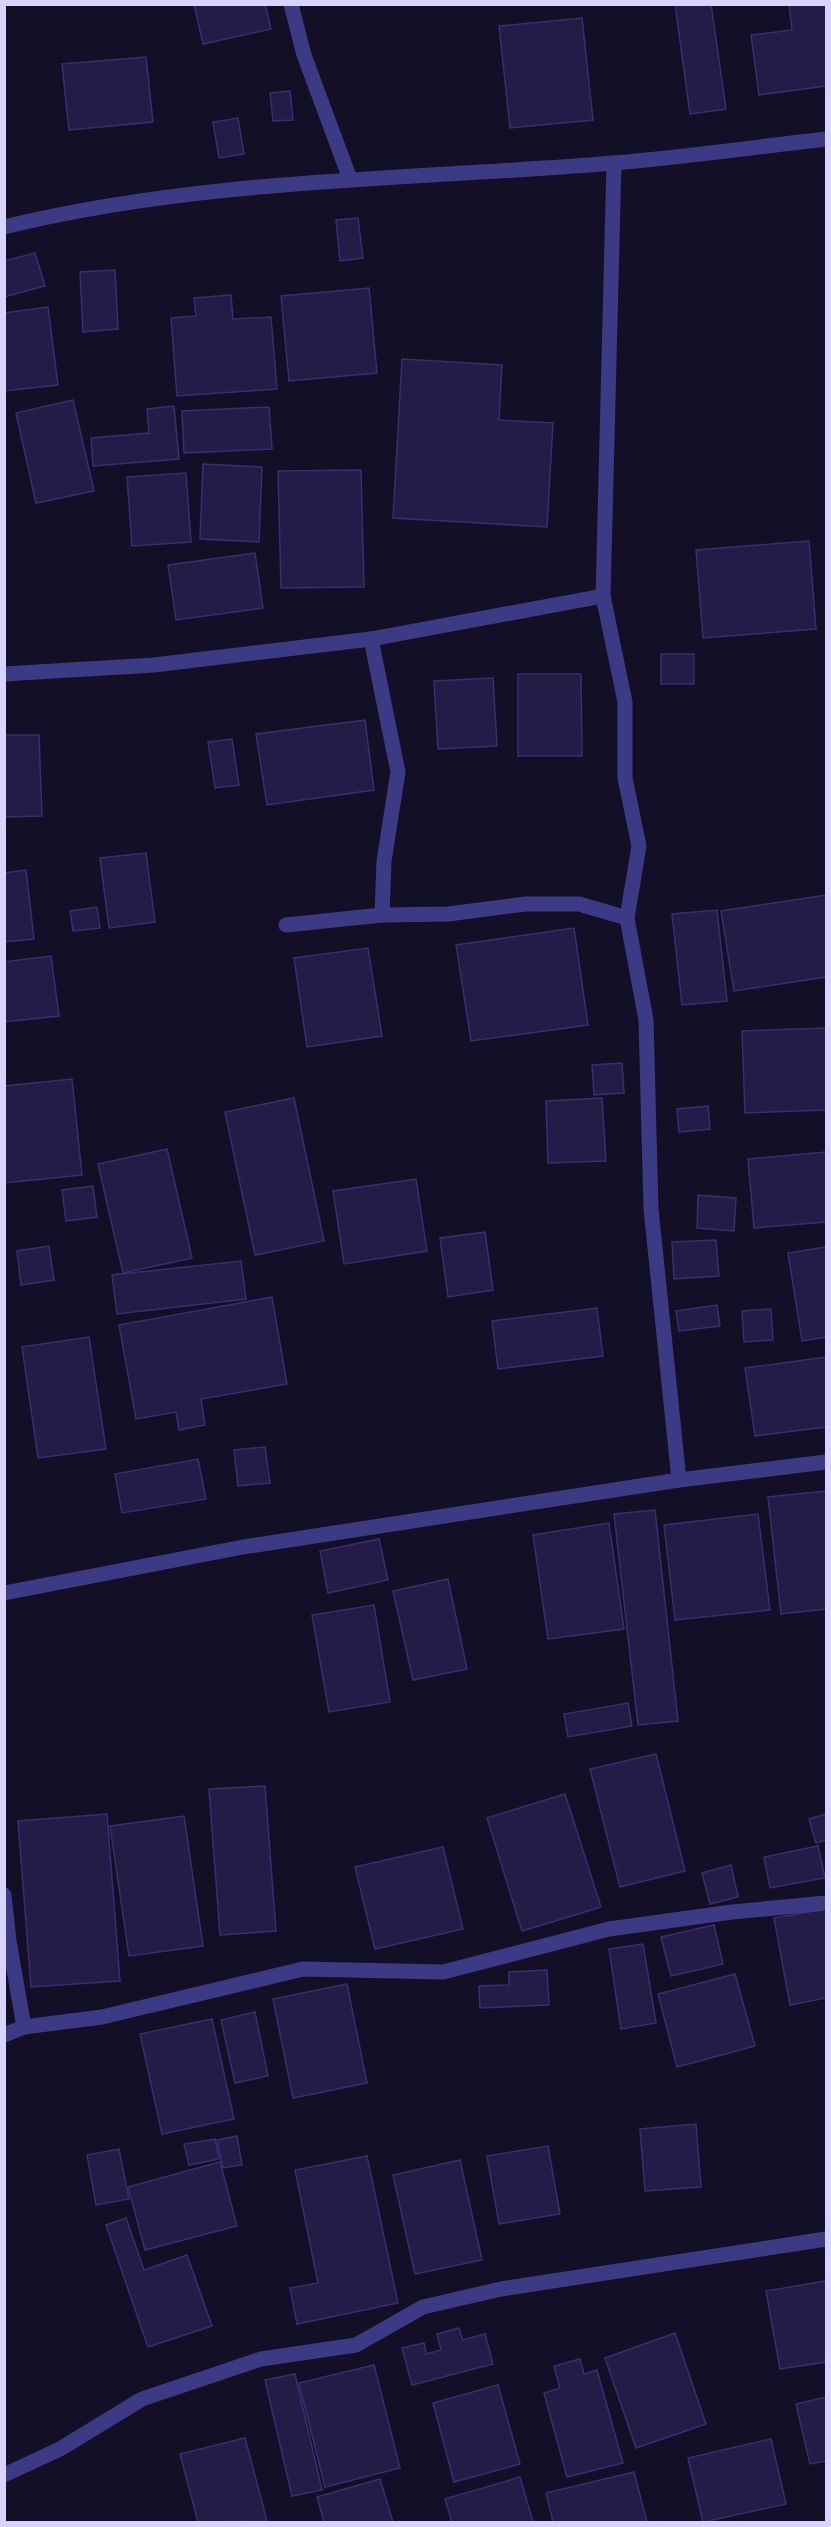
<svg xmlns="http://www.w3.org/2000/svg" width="831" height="2527" viewBox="0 0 831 2527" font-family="Commissioner,sans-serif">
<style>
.building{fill:#241b47;stroke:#3b2d73;stroke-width:1.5}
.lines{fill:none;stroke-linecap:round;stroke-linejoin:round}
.minor{stroke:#3d3a85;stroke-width:15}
</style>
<rect width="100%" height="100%" fill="#130f26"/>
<g class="building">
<polygon points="194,4 265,4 271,29 203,44"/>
<polygon points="675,4 711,4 726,109 690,114"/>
<polygon points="789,4 826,4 826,86 759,95 751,35 792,30"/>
<polygon points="582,18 593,120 510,128 499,26"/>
<polygon points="146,57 153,122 69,130 62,64"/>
<polygon points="290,91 293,120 273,121 270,93"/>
<polygon points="238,118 244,154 219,158 213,122"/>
<polygon points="358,218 363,258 340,261 336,220"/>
<polygon points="35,253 45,286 4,297 4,261"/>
<polygon points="115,270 118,329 83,332 80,272"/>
<polygon points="369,288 377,373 289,381 281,296"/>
<polygon points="231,295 233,319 271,317 277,389 177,396 171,318 196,316 194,298"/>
<polygon points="48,307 58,385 4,391 4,313"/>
<polygon points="402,359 502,365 499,420 553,423 547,527 393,518"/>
<polygon points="73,400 94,491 36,503 16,413"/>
<polygon points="174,406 179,459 93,466 91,438 149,433 147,409"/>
<polygon points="269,407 272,449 184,453 182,411"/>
<polygon points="203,464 262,467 259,542 200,539"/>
<polygon points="361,470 364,587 281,588 278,471"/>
<polygon points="186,473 191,542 132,546 127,477"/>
<polygon points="809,541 816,629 703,638 696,550"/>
<polygon points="255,553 263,608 176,620 168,565"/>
<rect x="661" y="654" width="33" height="30"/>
<polygon points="518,674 581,674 582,756 518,756"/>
<polygon points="493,678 497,746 438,749 434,681"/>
<polygon points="365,720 374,790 267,805 256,734"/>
<polygon points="4,735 39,735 42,816 4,817"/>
<polygon points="232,739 239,785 215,788 208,742"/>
<polygon points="146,853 155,922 109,928 100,858"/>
<polygon points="26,870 34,939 4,942 4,873"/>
<polygon points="826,895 826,977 734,991 721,911"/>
<polygon points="97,907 100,928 73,931 70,911"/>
<polygon points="717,910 727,1001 682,1005 672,914"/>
<polygon points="574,928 588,1025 471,1041 456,945"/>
<polygon points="368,948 382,1036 307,1047 294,958"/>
<polygon points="51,956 59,1016 4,1022 4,962"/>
<polygon points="826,1028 826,1110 745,1113 742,1031"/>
<polygon points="622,1063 624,1093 594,1095 592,1065"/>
<polygon points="72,1079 82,1175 4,1183 4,1086"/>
<polygon points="294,1098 324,1241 255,1255 225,1112"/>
<polygon points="602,1098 606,1161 548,1163 546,1101"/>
<polygon points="708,1106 710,1129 679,1132 677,1109"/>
<polygon points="167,1149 192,1258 123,1273 98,1164"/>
<polygon points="826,1152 826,1222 754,1228 748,1159"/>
<polygon points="416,1179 427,1251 344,1264 333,1191"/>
<polygon points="93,1186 97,1217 66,1221 62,1190"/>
<polygon points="698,1195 736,1198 734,1231 697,1228"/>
<polygon points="485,1232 493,1290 448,1297 440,1238"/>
<polygon points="716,1240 719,1276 674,1279 672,1242"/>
<polygon points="49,1246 54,1280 21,1285 17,1251"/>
<polygon points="826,1247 826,1337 802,1341 788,1253"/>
<polygon points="241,1261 246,1299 117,1314 112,1275"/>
<polygon points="272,1297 287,1384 201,1399 205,1425 179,1430 176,1412 136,1419 119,1325"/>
<polygon points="717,1305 720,1326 679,1331 676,1311"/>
<polygon points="597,1308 603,1356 498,1369 492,1321"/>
<polygon points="771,1309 773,1340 744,1342 742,1311"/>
<polygon points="89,1337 106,1449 38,1458 22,1347"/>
<polygon points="826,1357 826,1427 755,1436 745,1368"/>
<polygon points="265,1447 270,1483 238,1486 234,1450"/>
<polygon points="198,1459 206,1499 122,1513 115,1474"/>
<polygon points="826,1491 826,1609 781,1614 768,1497"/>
<polygon points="655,1510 678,1721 638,1725 614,1514"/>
<polygon points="758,1514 770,1610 675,1620 664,1525"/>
<polygon points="609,1523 624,1629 548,1639 533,1535"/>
<polygon points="379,1539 388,1580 328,1593 320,1551"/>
<polygon points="448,1579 467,1669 413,1680 393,1591"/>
<polygon points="374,1605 390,1702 329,1712 312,1615"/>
<polygon points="628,1703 632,1726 568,1737 564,1714"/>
<polygon points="656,1754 685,1871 620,1887 590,1769"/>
<polygon points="265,1786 276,1931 220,1935 209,1789"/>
<polygon points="565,1794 601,1907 522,1931 487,1818"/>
<polygon points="107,1814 120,1981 31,1987 18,1821"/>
<polygon points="826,1814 826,1840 816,1843 809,1819"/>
<polygon points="184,1816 203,1946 129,1956 110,1826"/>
<polygon points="818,1846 825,1878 770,1888 764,1857"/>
<polygon points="443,1847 463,1929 375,1949 355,1867"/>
<polygon points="731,1865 738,1897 710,1904 702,1873"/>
<polygon points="826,1909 826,1998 790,2005 774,1918"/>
<polygon points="714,1925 723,1964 671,1976 661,1937"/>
<polygon points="643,1944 656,2023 621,2029 609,1949"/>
<polygon points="547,1970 549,2005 480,2008 479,1986 509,1985 509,1972"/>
<polygon points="735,1974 755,2046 677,2067 658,1994"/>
<polygon points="347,1984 367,2083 293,2098 273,1999"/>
<polygon points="255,2012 268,2076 235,2083 221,2020"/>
<polygon points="212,2019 234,2119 162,2134 140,2034"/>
<polygon points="696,2124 701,2187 645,2191 640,2129"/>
<polygon points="237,2136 242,2165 223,2168 217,2140"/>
<polygon points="215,2139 219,2159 189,2165 184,2144"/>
<polygon points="548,2146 560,2214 499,2224 487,2156"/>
<polygon points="119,2149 129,2199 96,2205 87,2155"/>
<polygon points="367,2156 398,2303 297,2324 290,2288 318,2283 295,2170"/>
<polygon points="460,2160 482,2260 415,2274 393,2175"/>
<polygon points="220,2162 237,2226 145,2250 128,2187"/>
<polygon points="126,2218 144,2270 187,2255 212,2326 148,2347 106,2225"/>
<polygon points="826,2281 826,2362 780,2369 766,2291"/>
<polygon points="459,2328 463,2340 485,2334 493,2364 412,2385 402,2348 424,2343 426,2354 441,2350 437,2334"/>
<polygon points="675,2333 706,2424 636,2448 605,2358"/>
<polygon points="580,2359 584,2374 597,2370 623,2463 567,2477 544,2393 560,2388 554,2366"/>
<polygon points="374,2365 400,2468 325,2487 299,2383"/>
<polygon points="295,2374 322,2490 292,2496 265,2380"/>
<polygon points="498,2385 520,2464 454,2482 433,2403"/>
<polygon points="826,2397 826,2461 810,2464 796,2404"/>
<polygon points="245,2438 267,2521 198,2522 180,2454"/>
<polygon points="771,2439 786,2504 703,2522 688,2458"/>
<polygon points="634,2472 647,2522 553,2522 546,2493"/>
<polygon points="520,2477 533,2522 452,2522 445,2499"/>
<polygon points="380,2479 393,2522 324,2522 317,2497"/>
</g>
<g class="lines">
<g class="minor">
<polyline points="291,4 304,55 350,179"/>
<polyline points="614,163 603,596 625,702 625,778 639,846 627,918 646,1020 651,1209 679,1480"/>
<path d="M4,227C204,178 410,180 614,163C685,157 756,147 826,139"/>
<polyline points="371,639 398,772 384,861 382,915 448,914 526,904 579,904 627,918"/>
<polyline points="4,674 154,665 371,639 603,596"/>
<polyline points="286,925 382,915"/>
<polyline points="4,1593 243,1547 679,1480 826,1462"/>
<polyline points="4,1895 9,1941 24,2027"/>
<polyline points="4,2035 24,2027 102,2017 303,1969 443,1972 609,1929 732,1912 826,1903"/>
<polyline points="4,2475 60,2449 142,2399 261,2359 356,2345 423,2307 501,2289 826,2239"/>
</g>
</g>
<rect width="831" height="2527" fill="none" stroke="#d9d4ff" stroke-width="12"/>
</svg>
